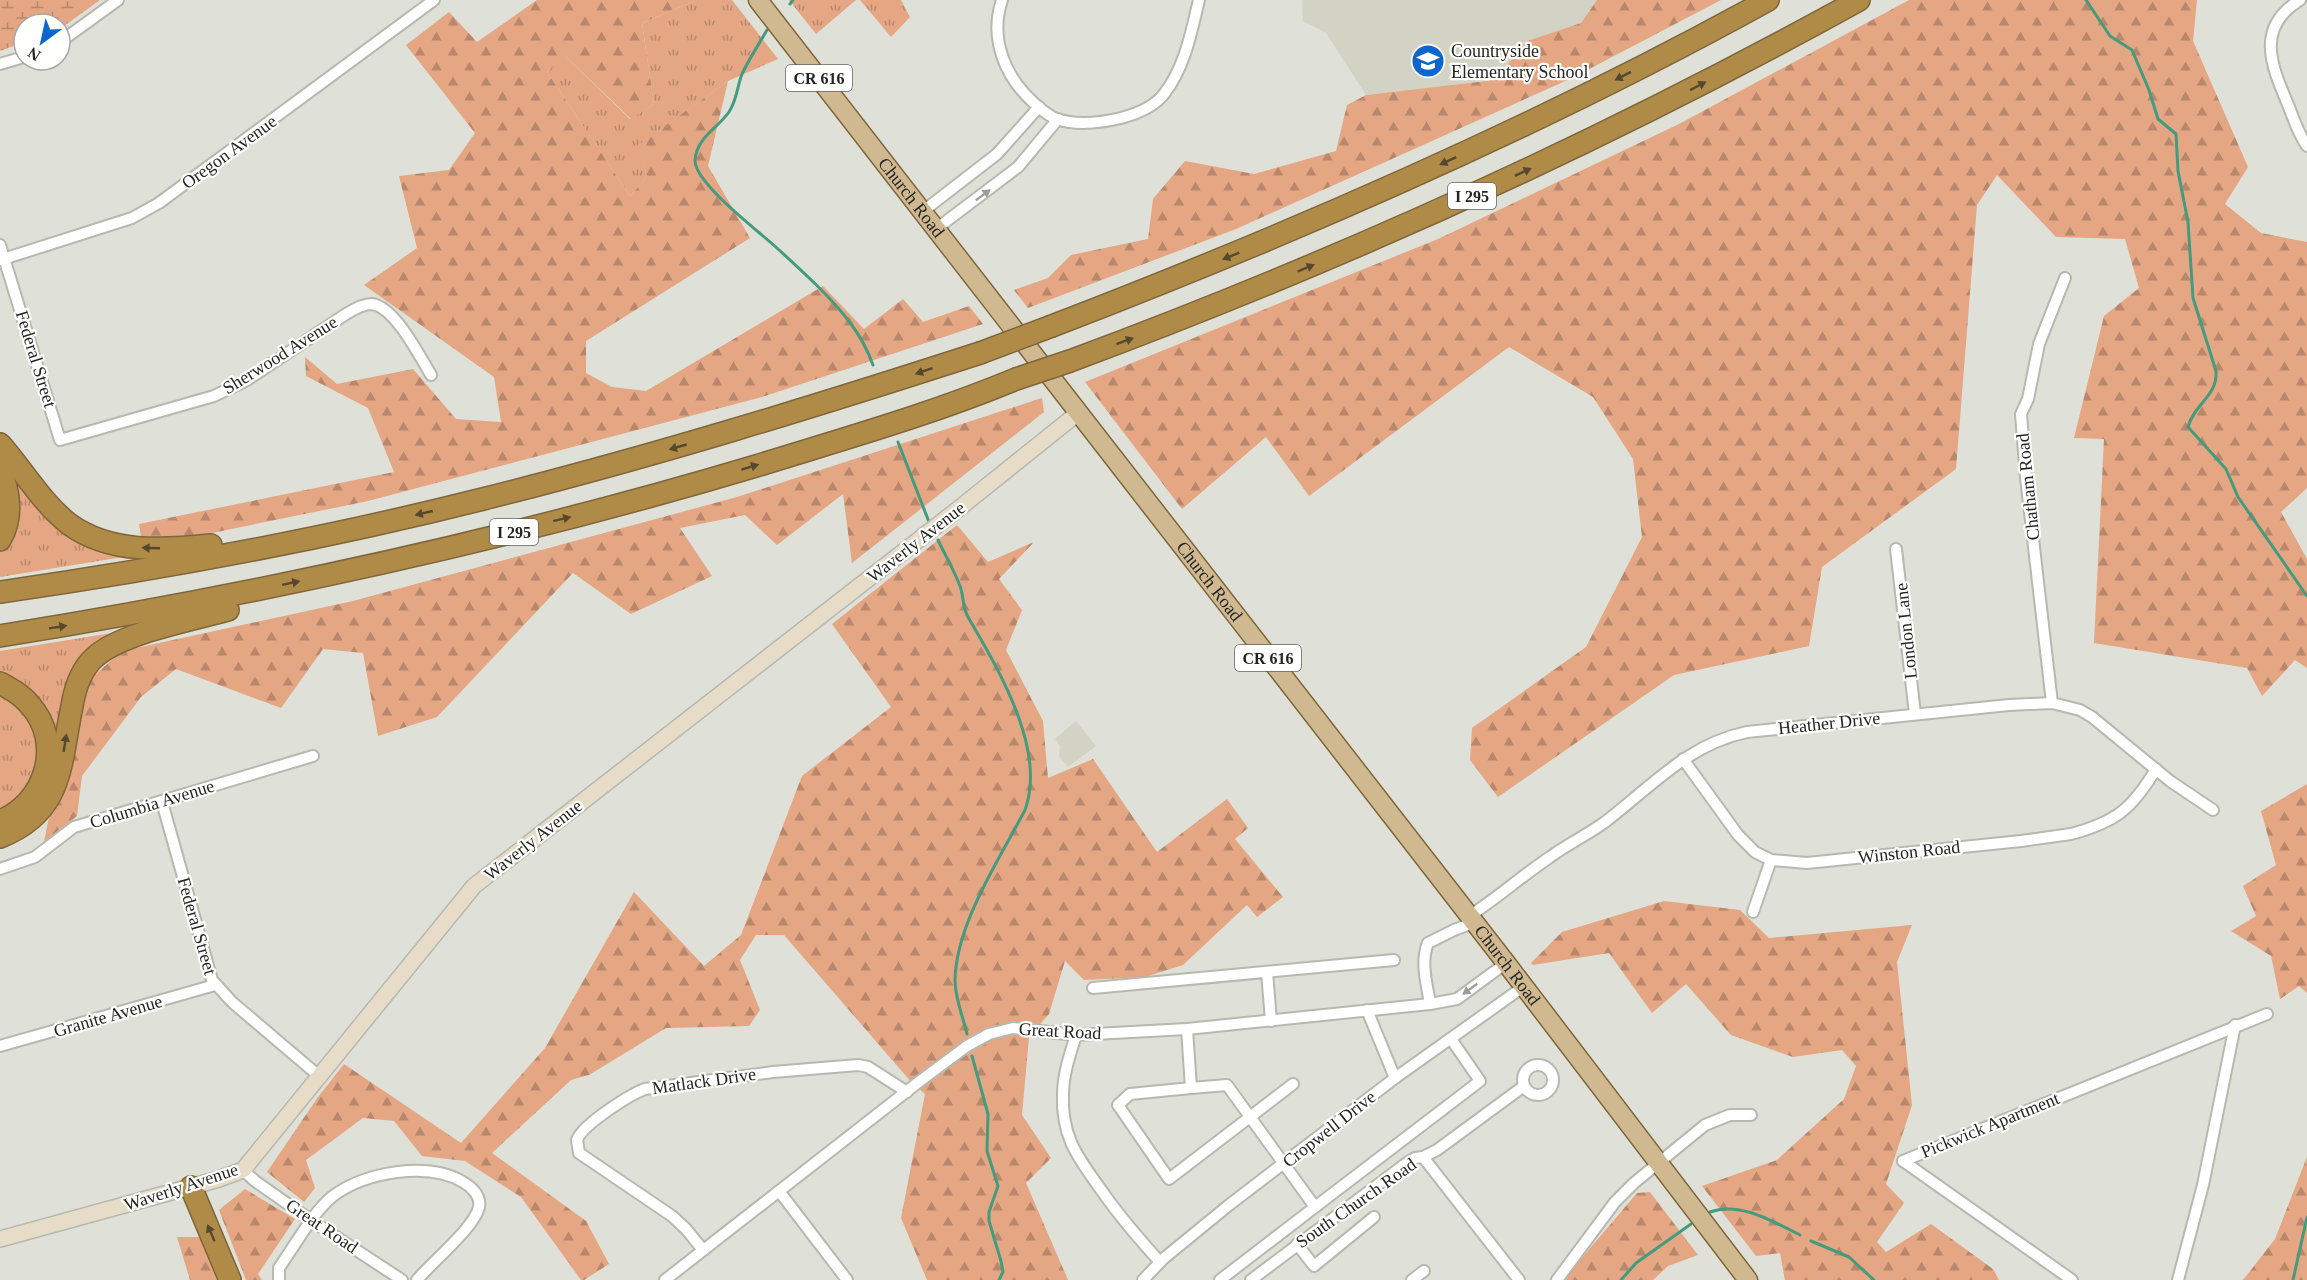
<svg xmlns="http://www.w3.org/2000/svg" width="2307" height="1280" viewBox="0 0 2307 1280" font-family="'Times New Roman',serif">
<style>
.built{fill:#d3d3c5}
.grass{fill:url(#grass-tufts)}
.forest{fill:url(#forest-firs)}
.wetland{fill:url(#wetland-marsh)}
.lines{fill:none;stroke-linecap:round;stroke-linejoin:round}
.stream{stroke:#449b7e;stroke-width:3}
.street-casing{stroke:#b7b8af;stroke-width:14}
.secondary-casing{stroke:#b7b8af;stroke-width:18}
.primary-casing{stroke:#7f663a;stroke-width:21}
.highway-casing{stroke:#7f663a;stroke-width:24}
.street{stroke:#fff;stroke-width:10}
.secondary{stroke:#e7dcc8;stroke-width:15}
.primary{stroke:#d0b991;stroke-width:18}
.highway{stroke:#b08a47;stroke-width:21}
.highway-bridge-casing{stroke:#7f663a;stroke-width:24;stroke-linecap:butt}
.highway-bridge{stroke:#b08a47;stroke-width:21}
.oneway{fill:#55482e}
.oneway2{fill:#9c9c9b}
.labels{text-anchor:middle;dominant-baseline:central;stroke-width:4.5;stroke-linejoin:round;paint-order:stroke}
.shield{fill:#fffffe;stroke:#666663;stroke-width:1.5}
.shield-label{font-size:16px;font-weight:bold;fill:#242421}
.poi-label{font-size:18px;fill:#242421;stroke:#fffffe;text-anchor:start}
.street-label{font-size:18px;fill:#242421;stroke:#fffffe}
</style>
<defs>
<pattern id="grass-tufts" width="24" height="20" patternUnits="userSpaceOnUse" patternTransform="scale(1.5)"><rect width="24" height="20" fill="#e4a683"/><path d="M3 7l-1-3M5 7V3M7 7l1-3M15 17l-1-3M17 17v-4M19 17l1-3" fill="none" stroke="#b9876b"/></pattern>
<pattern id="forest-firs" width="22" height="20" patternUnits="userSpaceOnUse" patternTransform="scale(1.5)"><rect width="22" height="20" fill="#e4a683"/><path d="M5 1l3.5 6h-7zM16 11l3.5 6h-7z" fill="#b9876b"/></pattern>
<pattern id="wetland-marsh" width="20" height="14" patternUnits="userSpaceOnUse" patternTransform="scale(1.5)"><rect width="20" height="14" fill="#e4a683"/><path d="M1 5h8M5 5V1M11 12h8M15 12V8" fill="none" stroke="#b9876b"/></pattern>
</defs>
<rect width="100%" height="100%" fill="#dfe0d7"/>
<g class="built">
<polygon points="1302,0 1597,0 1581,23 1527,41 1495,80 1366,95 1326,33 1303,21"/>
<polygon points="1076,721 1096,746 1068,767 1059,756 1060,746 1055,739"/>
</g>
<g class="grass">
<polygon points="697,0 732,0 778,59 728,81 639,145 647,177 630,196 547,72 563,54 630,119 654,104 642,23"/>
<polygon points="789,0 856,0 816,34"/>
<polygon points="860,0 901,0 910,17 891,37"/>
<polygon points="6,469 121,554 123,557 0,577 0,551 9,536"/>
<polygon points="137,629 110,640 53,748 0,676 0,651"/>
<polygon points="0,689 25,709 41,746 34,784 0,814"/>
</g>
<g class="forest">
<polygon points="537,0 697,0 642,23 654,104 631,119 564,55 547,72 630,196 647,177 638,145 728,81 708,166 750,238 586,341 586,373 612,387 646,391 823,286 864,329 903,299 923,322 969,306 983,324 762,397 368,501 168,542 142,543 139,524 394,472 368,408 306,376 305,357 337,384 413,369 456,419 501,422 494,377 364,285 417,248 399,176 449,170 475,133 406,45 449,12 477,42"/>
<polygon points="1597,0 1721,0 1572,78 1236,229 1028,308 1014,290 1048,278 1071,255 1148,239 1153,199 1185,161 1254,174 1336,151 1347,105 1366,95 1495,80 1527,41 1581,23"/>
<polygon points="1909,0 2197,0 2193,41 2248,167 2225,204 2261,233 2307,242 2307,488 2281,512 2307,559 2307,668 2295,660 2262,696 2247,668 2094,643 2104,439 2074,438 2104,316 2139,288 2125,239 2056,237 1997,175 1977,205 1956,469 1822,567 1809,646 1674,675 1498,797 1470,760 1472,728 1586,647 1642,537 1633,459 1593,397 1509,347 1309,496 1266,437 1182,509 1085,382 1438,239 1679,124"/>
<polygon points="1042,398 1044,412 852,563 843,494 777,545 745,515 680,528 712,576 631,614 573,573 437,717 378,736 363,653 323,649 281,708 176,669 141,697 82,776 77,816 44,842 50,812 75,750 89,680 122,651 353,601 737,497"/>
<polygon points="957,525 988,562 1034,542 999,579 1022,610 1006,650 1043,721 1048,778 1093,759 1157,852 1227,799 1248,828 1235,839 1283,897 1257,917 1247,905 1183,965 1145,977 1084,980 1065,961 1049,1014 1029,1037 1022,1115 1051,1158 1026,1183 1068,1280 927,1280 901,1218 925,1094 912,1083 784,935 756,935 740,960 760,1010 749,1026 666,1028 589,1075 571,1080 492,1153 586,1221 609,1264 584,1280 581,1280 521,1197 465,1161 422,1156 394,1121 363,1118 306,1160 315,1188 304,1202 267,1172 318,1097 344,1064 461,1143 545,1048 634,892 704,966 741,935 802,776 891,707 832,624"/>
<polygon points="2307,784 2307,993 2299,986 2280,999 2271,956 2231,931 2256,916 2243,886 2276,865 2261,811"/>
<polygon points="1664,901 1740,910 1769,938 1912,925 1897,962 1912,1105 1886,1184 1904,1203 1877,1242 1886,1252 1931,1224 1993,1269 1999,1280 1785,1280 1780,1253 1756,1256 1702,1186 1777,1160 1844,1099 1856,1066 1842,1050 1793,1057 1731,1035 1686,984 1652,1013 1609,953 1533,965 1531,963 1562,932"/>
<polygon points="2307,1157 2307,1280 2243,1280 2275,1239"/>
<polygon points="245,1189 295,1219 258,1274 262,1280 246,1280 219,1210"/>
<polygon points="1650,1192 1698,1255 1668,1266 1653,1280 1563,1280 1637,1193"/>
<polygon points="177,1237 200,1237 219,1280 190,1280"/>
</g>
<polygon class="wetland" points="0,0 100,0 60,29 60,24 24,24 24,42 0,51"/>
<g class="lines">
<g class="stream">
<path d="M2086,0L2110,36L2132,50L2149,90L2158,119L2176,134L2178,171L2188,222L2193,298L2216,371C2218,396 2194,404 2188,427L2226,469L2238,497L2307,596"/>
<polyline points="790,4 793,0"/>
<path d="M767,30C759,44 749,59 742,74C737,87 737,100 729,112C717,129 697,137 695,160C694,183 760,232 778,249C803,272 831,297 851,324C860,336 868,351 873,365"/>
<polyline points="898,442 929,522"/>
<path d="M938,540C945,555 954,570 960,586C964,596 962,607 968,617C998,669 1047,749 1025,810C999,860 956,924 955,980C955,998 963,1017 967,1034"/>
<polyline points="972,1056 988,1114 987,1151 998,1186 989,1212 989,1221 1001,1261 1003,1272 999,1280"/>
<path d="M1710,1212C1740,1201 1774,1222 1800,1235"/>
<polyline points="1811,1241 1849,1257 1874,1280"/>
<polyline points="1621,1280 1636,1263 1691,1224"/>
<polyline points="2293,1280 2307,1217"/>
</g>
<defs>
<g id="street">
<path d="M1002,0C989,39 1005,77 1034,103C1041,109 1048,116 1057,119C1077,126 1100,123 1121,118C1136,114 1154,107 1164,94C1185,67 1191,33 1199,0"/>
<path d="M2300,0C2254,28 2272,67 2289,107C2294,120 2299,135 2307,146"/>
<polyline points="60,42 118,0"/>
<polyline points="0,64 24,57"/>
<polyline points="922,212 997,154 1039,107"/>
<polyline points="936,229 1018,167 1058,119"/>
<path d="M0,245L60,440L214,396L247,380L346,314C354,309 363,304 372,304C395,307 420,357 431,375"/>
<polyline points="0,260 132,218 159,203 434,0"/>
<polyline points="1896,549 1915,714"/>
<polyline points="2052,703 2026,478 2021,414 2028,399 2039,344 2065,278"/>
<path d="M1683,759L1738,835L1755,852L1771,860L1807,863L2021,841L2071,834C2116,822 2132,809 2156,769"/>
<polyline points="162,802 212,980 232,1002 319,1076"/>
<polyline points="0,869 35,857 74,827 313,756"/>
<polyline points="1753,912 1771,860"/>
<path d="M1468,917C1497,898 1522,876 1550,857C1568,844 1587,835 1605,822C1651,787 1688,744 1747,732L2009,705L2052,703L2080,710L2092,717L2170,781L2213,810"/>
<polyline points="1267,972 1271,1021"/>
<polyline points="1093,988 1394,960"/>
<path d="M1430,1004C1427,984 1420,962 1428,943L1454,930L1473,923"/>
<polyline points="1367,1010 1395,1078"/>
<polyline points="1187,1029 1191,1088 1227,1085 1315,1207 1220,1280"/>
<path d="M1076,1035C1070,1054 1063,1075 1063,1094C1061,1139 1080,1160 1104,1194C1121,1218 1140,1240 1160,1262"/>
<polyline points="0,1046 215,985"/>
<circle cx="1538" cy="1080" r="15"/>
<polyline points="1191,1088 1130,1094 1118,1105 1169,1179 1293,1084"/>
<polyline points="1423,1157 1437,1150 1524,1086"/>
<polyline points="1903,1161 2267,1014"/>
<polyline points="1903,1161 2072,1280"/>
<polyline points="243,1170 255,1181 312,1221 402,1280"/>
<polyline points="779,1191 847,1280"/>
<polyline points="1315,1207 1480,1081 1451,1039"/>
<polyline points="1297,1244 1314,1266 1374,1217"/>
<path d="M703,1250L686,1229L672,1216L579,1153L577,1140C582,1125 629,1095 645,1089L773,1072L858,1065L868,1067L907,1092"/>
<path d="M279,1280V1268L283,1262C297,1242 314,1211 333,1196C365,1172 428,1161 463,1182C472,1187 481,1196 479,1207C475,1227 431,1263 417,1280"/>
<polyline points="665,1280 920,1081 967,1046 989,1034 1013,1028 1076,1035 1187,1029 1430,1004 1457,999 1506,963"/>
<polyline points="1143,1280 1163,1259 1229,1205 1395,1078 1523,987"/>
<polyline points="1251,1280 1404,1165 1415,1158 1423,1157 1519,1280"/>
<polyline points="1412,1280 1424,1271"/>
<polyline points="1557,1280 1615,1202 1634,1183 1705,1125 1730,1115 1751,1115"/>
<polyline points="2178,1280 2203,1185 2235,1025"/>
</g>
<polyline id="secondary" points="0,1239 219,1179 243,1170 474,886 962,506 1078,413"/>
<g id="primary">
<path id="s1" d="M758,0L1506,963L1748,1280"/>
</g>
<g id="highway">
<path d="M1052,326C1297,232 1538,127 1768,0"/>
<path d="M1070,361C1342,260 1606,140 1859,0"/>
<path d="M0,444C23,470 42,503 69,524C110,554 164,550 211,545"/>
<path d="M0,470C10,492 13,518 0,540"/>
<path d="M0,592C162,569 324,539 483,499C651,457 816,406 980,353"/>
<path d="M0,636C255,595 508,540 756,466C843,439 932,414 1016,379"/>
<path d="M0,683C11,689 22,695 30,705C64,743 46,803 0,821"/>
<path d="M0,837C64,812 60,763 72,706C75,688 81,669 95,657C121,633 192,620 228,610"/>
<polyline points="191,1187 230,1280"/>
</g>
</defs>
<use href="#street" class="street-casing"/>
<use href="#secondary" class="secondary-casing"/>
<use href="#primary" class="primary-casing"/>
<use href="#highway" class="highway-casing"/>
<use href="#street" class="street"/>
<use href="#secondary" class="secondary"/>
<use href="#primary" class="primary"/>
<use href="#highway" class="highway"/>
<defs>
<g id="highway-bridge">
<polyline points="980,353 1052,326"/>
<polyline points="1016,379 1070,361"/>
</g>
</defs>
<use href="#highway-bridge" class="highway-bridge-casing"/>
<use href="#highway-bridge" class="highway-bridge"/>
</g>
<defs><path id="oneway-solid" d="M-6-.8H1V-3.2L6.5 0L1 3.2V.8H-6Z" transform="scale(1.5)"/></defs>
<g class="oneway">
<use href="#oneway-solid" transform="translate(1623 76) rotate(153)"/>
<use href="#oneway-solid" transform="translate(1698 86) rotate(-28)"/>
<use href="#oneway-solid" transform="translate(1448 161) rotate(155)"/>
<use href="#oneway-solid" transform="translate(1523 172) rotate(-25)"/>
<use href="#oneway-solid" transform="translate(1231 256) rotate(158)"/>
<use href="#oneway-solid" transform="translate(1306 268) rotate(-23)"/>
<use href="#oneway-solid" transform="translate(1125 341) rotate(-20)"/>
<use href="#oneway-solid" transform="translate(924 371) rotate(161)"/>
<use href="#oneway-solid" transform="translate(678 447) rotate(164)"/>
<use href="#oneway-solid" transform="translate(750 467) rotate(-17)"/>
<use href="#oneway-solid" transform="translate(424 513) rotate(167)"/>
<use href="#oneway-solid" transform="translate(562 519) rotate(-14)"/>
<use href="#oneway-solid" transform="translate(151 548) rotate(-178)"/>
<use href="#oneway-solid" transform="translate(291 583) rotate(-12)"/>
<use href="#oneway-solid" transform="translate(58 627) rotate(-9)"/>
<use href="#oneway-solid" transform="translate(65 743) rotate(-81)"/>
<use href="#oneway-solid" transform="translate(211 1233) rotate(-113)"/>
</g>
<g class="oneway2">
<use href="#oneway-solid" transform="translate(983 195) rotate(-37)"/>
<use href="#oneway-solid" transform="translate(1470 989) rotate(144)"/>
</g>
<defs>
<symbol id="school-disc" viewBox="-11 -11 22 22"><circle r="9.5" fill="#0d65ce" stroke="#fffffe"/><path d="M0-5L7-2L0 1L-7-2ZM-4 1L0 2.5L4 1V4Q0 6-4 4Z" fill="#fff"/></symbol>
</defs>
<g fill-rule="evenodd">
<use href="#school-disc" x="1409" y="42" width="38" height="38"/>
</g>
<g class="labels">
<g class="shield">
<rect x="786" y="65" width="66" height="26" rx="4.5"/>
<rect x="1448" y="183" width="48" height="26" rx="4.5"/>
<rect x="490" y="519" width="48" height="26" rx="4.5"/>
<rect x="1235" y="645" width="66" height="26" rx="4.5"/>
</g>
<g class="shield-label">
<text x="819" y="78">CR 616</text>
<text x="1472" y="196">I 295</text>
<text x="514" y="532">I 295</text>
<text x="1268" y="658">CR 616</text>
</g>
<g class="poi-label">
<text x="1451" y="51">Countryside<tspan x="1451" dy="21">Elementary School</tspan></text>
</g>
<g class="street-label">
<text transform="translate(229 152) rotate(-36)">Oregon Avenue</text>
<text stroke="none"><textPath href="#s1" startOffset="250">Church Road</textPath></text>
<text transform="translate(280 355) rotate(-32)">Sherwood Avenue</text>
<text transform="translate(36 359) rotate(73)">Federal Street</text>
<text transform="translate(2028 487) rotate(-96)">Chatham Road</text>
<text transform="translate(916 542) rotate(-38)">Waverly Avenue</text>
<text stroke="none"><textPath href="#s1" startOffset="736">Church Road</textPath></text>
<text transform="translate(1906 631) rotate(-96)">London Lane</text>
<text transform="translate(1829 723) rotate(-6)">Heather Drive</text>
<text transform="translate(152 804) rotate(-17)">Columbia Avenue</text>
<text transform="translate(533 840) rotate(-38)">Waverly Avenue</text>
<text transform="translate(1909 852) rotate(-6)">Winston Road</text>
<text transform="translate(197 926) rotate(74)">Federal Street</text>
<text stroke="none"><textPath href="#s1" startOffset="1222">Church Road</textPath></text>
<text transform="translate(108 1016) rotate(-16)">Granite Avenue</text>
<text transform="translate(1060 1031) rotate(3)">Great Road</text>
<text transform="translate(704 1081) rotate(-8)">Matlack Drive</text>
<text transform="translate(1990 1125) rotate(-22)">Pickwick Apartment</text>
<text transform="translate(1329 1129) rotate(-38)">Cropwell Drive</text>
<text transform="translate(181 1187) rotate(-18)">Waverly Avenue</text>
<text transform="translate(1356 1203) rotate(-35)">South Church Road</text>
<text transform="translate(322 1226) rotate(34)">Great Road</text>
</g>
</g>
<g transform="translate(42 42) rotate(213)"><circle r="28" fill="#fffffe" stroke="#a7a7a6" stroke-width="1.5"/>
<path d="M0-4.5L10 22L0 15L-10 22Z" fill="#0d65ce"/>
<text y="-9" font-size="16" font-weight="bold" text-anchor="middle" fill="#242421">N</text>
</g>
</svg>
